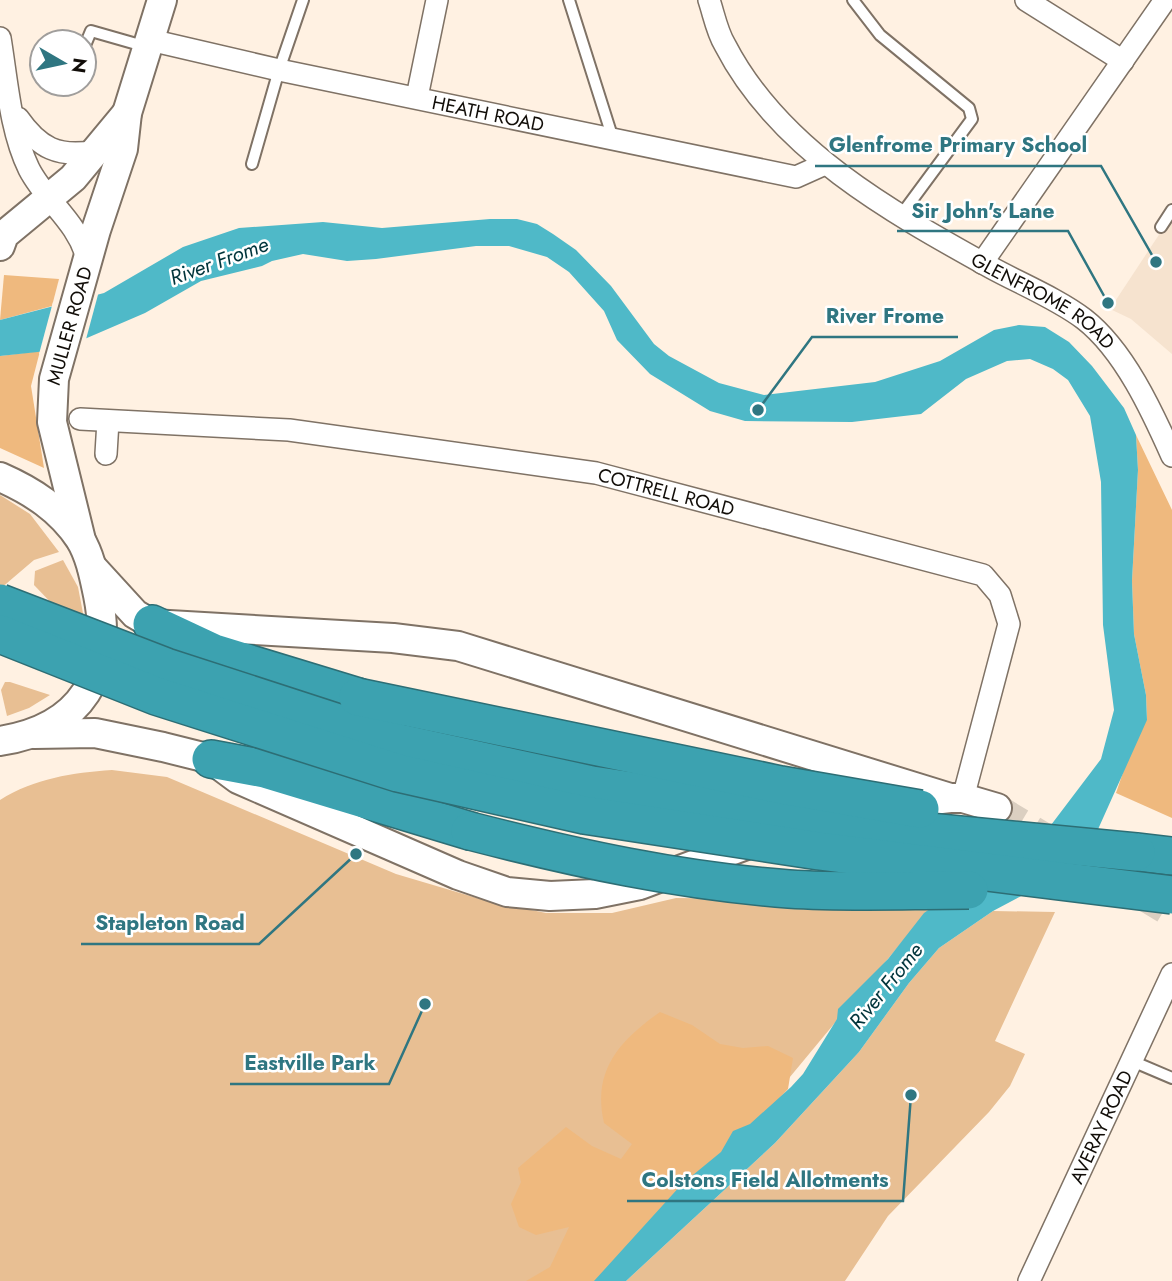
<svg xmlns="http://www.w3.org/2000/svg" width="1172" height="1281" viewBox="0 0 1172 1281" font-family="Jost,sans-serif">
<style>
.built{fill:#f6e3cf}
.green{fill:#e8bf93}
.forest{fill:#efb97e}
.water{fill:#4fb9c8}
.pier{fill:#fff1e2}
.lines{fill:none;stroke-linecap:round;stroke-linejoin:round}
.secondary-tunnel{stroke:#dbcfc1;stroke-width:28;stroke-dasharray:28 14;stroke-linecap:butt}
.service-casing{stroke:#7f7265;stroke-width:14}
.minor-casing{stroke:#7f7265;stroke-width:24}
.secondary-casing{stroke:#7f7265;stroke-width:32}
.motorway-casing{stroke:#2d6e75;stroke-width:40}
.service{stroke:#fff;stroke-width:10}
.minor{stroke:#fff;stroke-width:21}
.secondary{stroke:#fff;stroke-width:28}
.motorway{stroke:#3ca2b0;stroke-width:37}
.motorway-bridge-casing{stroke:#2d6e75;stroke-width:40;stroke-linecap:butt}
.motorway-bridge{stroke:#3ca2b0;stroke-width:37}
.labels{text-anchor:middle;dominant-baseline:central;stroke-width:5;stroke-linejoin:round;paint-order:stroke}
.street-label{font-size:19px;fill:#110d08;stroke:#fff}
.water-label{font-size:21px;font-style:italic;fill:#00343b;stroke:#fff}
.leader{fill:none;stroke:#2f7681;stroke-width:2.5}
.callout-dot{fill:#2f7681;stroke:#fff;stroke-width:2.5}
.callout-label{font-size:21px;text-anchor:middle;font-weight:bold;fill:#2f7681;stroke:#fff;stroke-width:5;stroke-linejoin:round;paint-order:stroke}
</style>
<rect width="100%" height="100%" fill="#fff1e2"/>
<polygon class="built" points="1172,215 1172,354 1131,319 1110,309"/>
<g class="green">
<polygon points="0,495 30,514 59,552 34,560 0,589"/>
<polygon points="63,560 78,587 86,629 60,612 34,585 35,571"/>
<polygon points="5,682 10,682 50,695 29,708 7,716 1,690"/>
<path d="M112,770L167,777L396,874L487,901L546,913H612L676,898L936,901L775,1095L597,1281H0V800C35,778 72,773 112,770Z"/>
<polygon points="993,911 1055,912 995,1041 1025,1054 1010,1086 989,1112 888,1216 845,1281 626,1281 775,1143 859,1052 909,983 939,948"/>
</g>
<g class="forest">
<polygon points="4,275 59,279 52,306 0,320"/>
<polygon points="40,351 31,386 44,468 0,448 0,356"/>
<polygon points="1136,435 1172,510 1172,818 1116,793 1130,752 1147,719 1146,695 1134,634 1132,581 1138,470"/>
<path d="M660,1012L692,1025L720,1044L743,1048L768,1046L793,1058L788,1089L610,1281H526L550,1267L569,1227L536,1235L519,1227L511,1204L521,1182L518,1168L566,1127L592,1146L621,1159L632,1144L604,1123C592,1071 619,1041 660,1012Z"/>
</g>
<polygon class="water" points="490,219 517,219 537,224 553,234 576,250 611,286 654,344 669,356 719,383 764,395 875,382 940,361 994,330 1019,325 1045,327 1069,342 1092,366 1124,408 1136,435 1138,470 1132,581 1134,634 1146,695 1147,720 1095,836 1040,886 993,911 939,948 909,983 859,1052 775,1143 626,1281 594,1281 682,1184 721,1152 733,1131 750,1124 791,1087 803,1074 837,1019 838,1009 888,959 924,913 1051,825 1101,759 1114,710 1103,625 1101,482 1090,416 1068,380 1053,369 1030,359 1007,361 966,379 921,414 852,422 745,421 710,411 650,374 617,340 604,311 569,272 547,257 509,246 476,246 376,259 347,261 303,254 272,261 262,266 201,281 145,313 73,344 47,351 0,356 0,320 104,293 183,247 239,228 323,222 382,228"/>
<polygon class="pier" points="99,291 85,343 48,354 39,354 53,302"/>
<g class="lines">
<polyline class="secondary-tunnel" points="997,808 1172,914"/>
<defs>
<g id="service">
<polyline points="569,0 613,139"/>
<polyline points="853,0 880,35 969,108 972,119 901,215"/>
<polyline points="86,43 91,31 147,47"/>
<polyline points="252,164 279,70 303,0"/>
<polyline points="1161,227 1172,210"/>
<polyline points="1132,1061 1172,1078"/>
</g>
<g id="minor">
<path id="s1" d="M709,0C714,15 717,32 725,45C779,150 891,212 990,267C1019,283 1058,299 1084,319C1124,350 1152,411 1172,456"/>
<polyline points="1026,0 1123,61"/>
<path d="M0,38C7,80 10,130 29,169C46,202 77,221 87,258"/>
<path id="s2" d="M150,40L279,70L796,177L825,164"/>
<polyline points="417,97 437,0"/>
<path d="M18,118C39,148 58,158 96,151"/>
<polyline points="982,263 1165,0"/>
<path id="s3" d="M80,419L289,430L596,473L983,575L1000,595L1009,624L963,798"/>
<polyline points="106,454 108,421"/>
<path id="s4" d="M1029,1281L1172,974"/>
</g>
<g id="secondary">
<polyline points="0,246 4,235 73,178 127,113"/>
<path d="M0,477C32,491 60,509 80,539C90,555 94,576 98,595C114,674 82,728 0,741"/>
<path id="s5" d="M81,540L52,422L54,379L96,230L123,149L127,113L162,0"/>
<polyline points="92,567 135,614 152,624 393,638 458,646 950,798 963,798 997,808"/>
<polyline points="34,734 95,733 163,747 211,759 238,779 458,875 507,892 550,896 595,894 640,885 757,841"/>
<polyline points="897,804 950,798"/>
</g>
<g id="motorway">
<polyline points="152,624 214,653 358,697"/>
<polyline points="211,759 265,769 470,831"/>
<polyline points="1136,852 1172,856"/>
</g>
</defs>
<use href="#service" class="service-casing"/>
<use href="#minor" class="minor-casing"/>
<use href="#secondary" class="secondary-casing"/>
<use href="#motorway" class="motorway-casing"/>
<use href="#service" class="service"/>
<use href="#minor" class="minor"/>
<use href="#secondary" class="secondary"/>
<use href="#motorway" class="motorway"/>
<defs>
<g id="motorway-bridge">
<polyline points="0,603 166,667 400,743 592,785 857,825 1136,852"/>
<polyline points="0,634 156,696 398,773 584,815 819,851 1172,895"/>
<polyline points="358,697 781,785 920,809"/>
<path d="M470,831C575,858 680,881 789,889C848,893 909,890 969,890"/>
</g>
</defs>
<use href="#motorway-bridge" class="motorway-bridge-casing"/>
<use href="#motorway-bridge" class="motorway-bridge"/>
</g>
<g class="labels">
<g class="street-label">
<text stroke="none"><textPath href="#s2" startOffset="346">HEATH ROAD</textPath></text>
<text stroke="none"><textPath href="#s1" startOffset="462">GLENFROME ROAD</textPath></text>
<text stroke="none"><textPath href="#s5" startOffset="220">MULLER ROAD</textPath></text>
<text stroke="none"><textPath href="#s3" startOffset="592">COTTRELL ROAD</textPath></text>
<text stroke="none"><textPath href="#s4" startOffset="170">AVERAY ROAD</textPath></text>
</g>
<g class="water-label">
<text transform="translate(219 261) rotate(-20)">River Frome</text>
<text transform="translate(886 986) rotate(-51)">River Frome</text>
</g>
</g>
<path class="leader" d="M1156 262L1101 166H815M1108 303L1068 231H897M758 410L812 337H958M356 854L259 944H81M425 1004L389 1084H230M911 1095L903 1201H627"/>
<g class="callout-dot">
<circle cx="1156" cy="262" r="7"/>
<circle cx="1108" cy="303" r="7"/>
<circle cx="758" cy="410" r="7"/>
<circle cx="356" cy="854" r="7"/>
<circle cx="425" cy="1004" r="7"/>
<circle cx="911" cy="1095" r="7"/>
</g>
<g class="callout-label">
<text x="958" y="152">Glenfrome Primary School</text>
<text x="983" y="218">Sir John's Lane</text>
<text x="885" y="323">River Frome</text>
<text x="170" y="930">Stapleton Road</text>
<text x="310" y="1070">Eastville Park</text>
<text x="765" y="1187">Colstons Field Allotments</text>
</g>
<g transform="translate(63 63) rotate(99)"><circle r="33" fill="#ffffff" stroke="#a09e9c" stroke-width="2"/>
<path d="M0-5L12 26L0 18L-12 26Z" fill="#2f7681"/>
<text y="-10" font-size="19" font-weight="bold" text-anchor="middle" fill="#110d08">N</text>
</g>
</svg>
